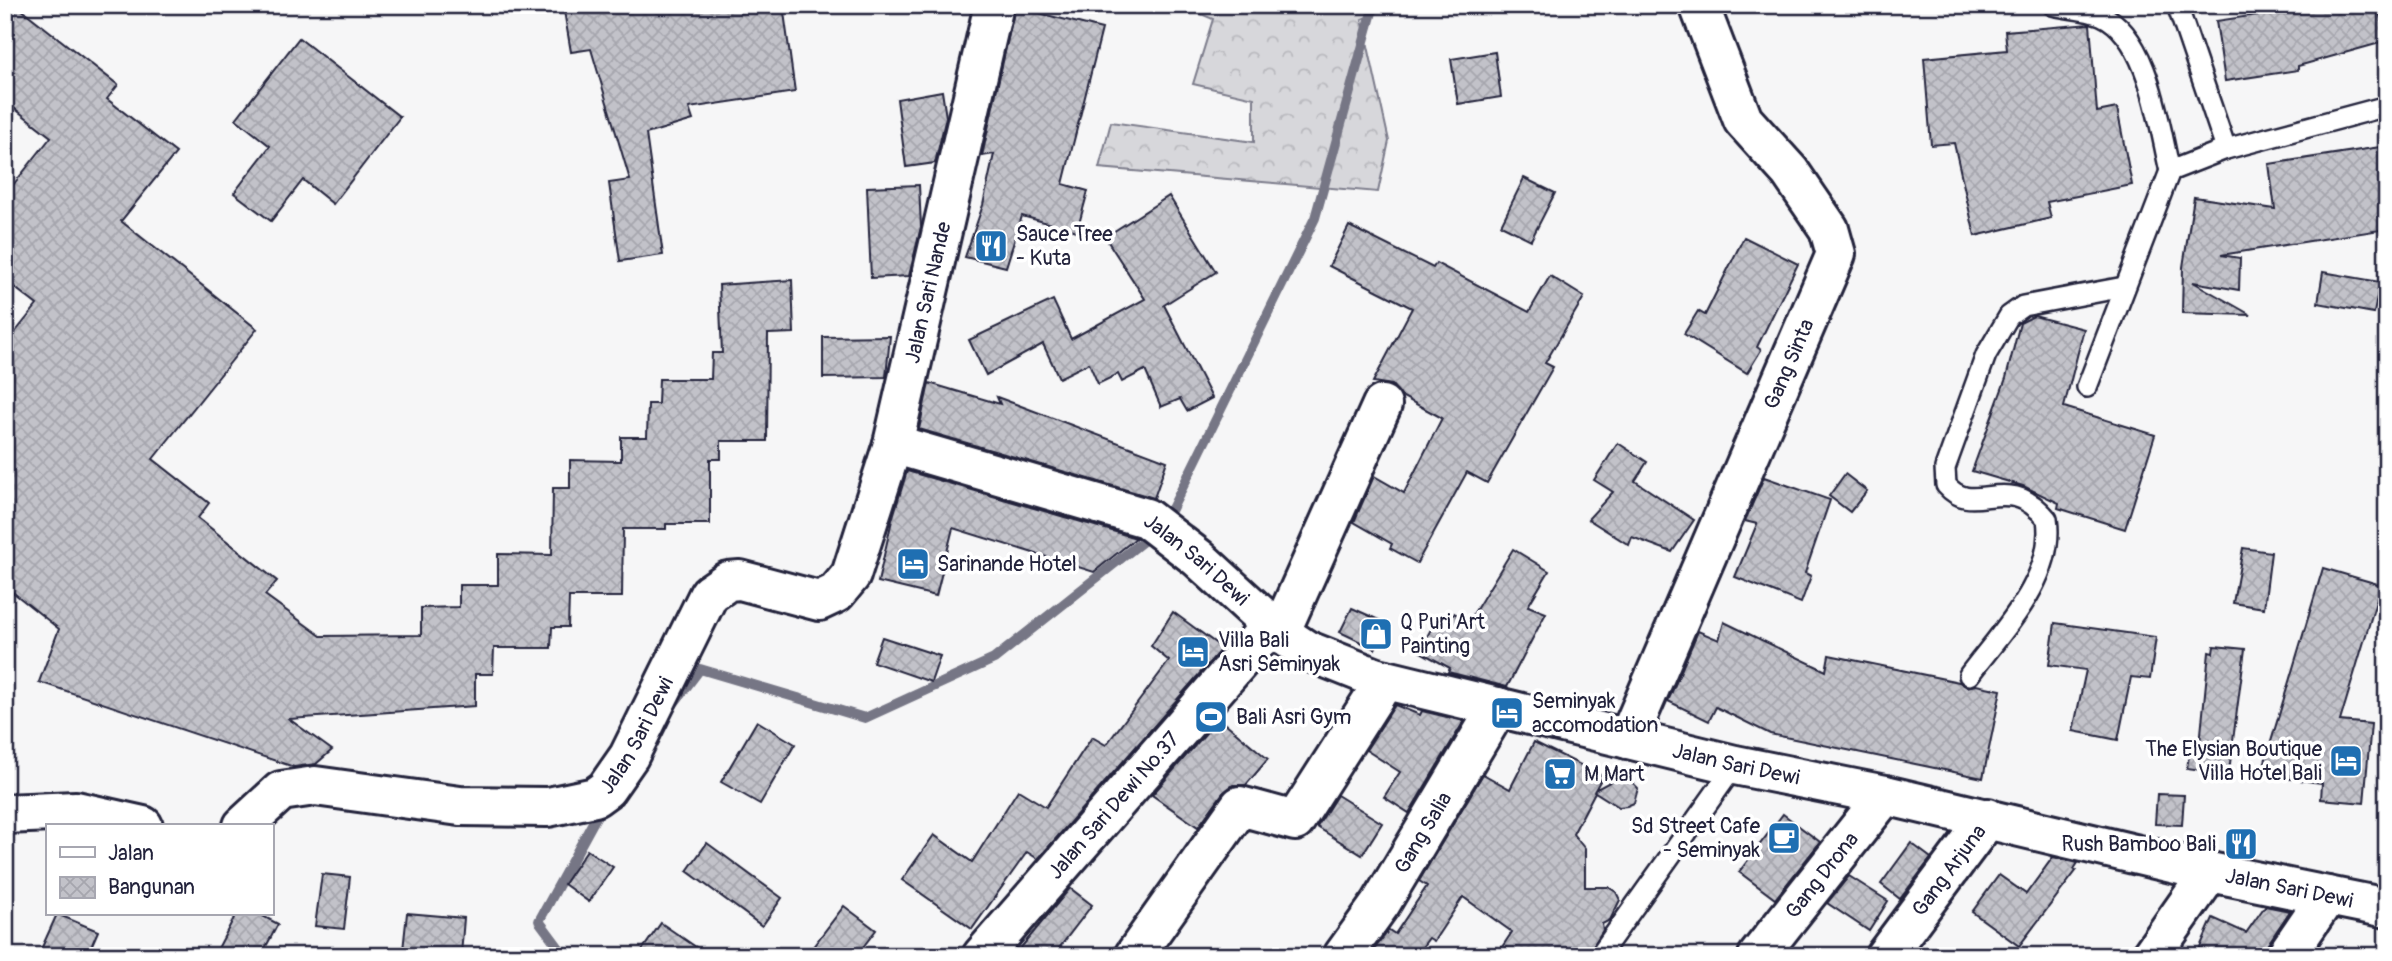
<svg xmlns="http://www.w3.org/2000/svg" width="2392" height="961" viewBox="0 0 2392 961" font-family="Pangolin,sans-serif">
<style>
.forest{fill:url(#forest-crowns);stroke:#7c7c8b;stroke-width:2}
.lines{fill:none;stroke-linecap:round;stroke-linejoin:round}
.stream{stroke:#767685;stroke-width:10}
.building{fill:url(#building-cross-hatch);stroke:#22223b;stroke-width:2}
.service-casing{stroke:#22223b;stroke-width:24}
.minor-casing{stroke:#22223b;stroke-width:44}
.service{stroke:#fff;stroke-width:19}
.minor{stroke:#fff;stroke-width:38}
.labels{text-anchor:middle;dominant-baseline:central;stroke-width:7;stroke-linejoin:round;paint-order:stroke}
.poi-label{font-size:21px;fill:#22223b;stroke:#fff;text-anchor:start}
.street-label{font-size:21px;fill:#22223b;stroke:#fff}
</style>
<defs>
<pattern id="forest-crowns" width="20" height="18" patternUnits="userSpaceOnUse" patternTransform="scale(1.75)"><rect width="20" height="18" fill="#d7d7db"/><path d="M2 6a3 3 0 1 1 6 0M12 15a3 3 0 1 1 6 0" fill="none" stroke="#b8b8bd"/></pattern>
<pattern id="building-cross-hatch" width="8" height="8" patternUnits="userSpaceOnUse" patternTransform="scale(1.75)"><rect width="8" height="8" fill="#c2c2c9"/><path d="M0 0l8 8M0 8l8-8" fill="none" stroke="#a6a6ae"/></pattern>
</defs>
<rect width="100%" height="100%" fill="#f6f6f7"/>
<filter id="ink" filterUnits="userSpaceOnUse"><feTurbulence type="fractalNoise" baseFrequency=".0143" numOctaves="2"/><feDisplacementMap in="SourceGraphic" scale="14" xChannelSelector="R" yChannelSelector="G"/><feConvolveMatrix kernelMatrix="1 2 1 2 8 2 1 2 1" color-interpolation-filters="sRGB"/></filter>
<g filter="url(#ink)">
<polygon class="forest" points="1180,5 1395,5 1362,19 1389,141 1378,192 1099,168 1111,122 1254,142 1254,98 1193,84 1213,19"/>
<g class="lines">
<g class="stream">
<polyline points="1165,523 1315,218 1374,5"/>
<polyline points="675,702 700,669 865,718 994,659 1153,533"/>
<polyline points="565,956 539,921 602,806"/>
</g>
</g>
<g class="building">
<polygon points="16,5 118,85 107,99 176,153 121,221 257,329 153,459 209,503 198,518 277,581 265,595 321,636 421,635 421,608 459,607 459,585 498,585 498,554 552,555 553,488 570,488 570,460 621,461 621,437 647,437 648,404 658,404 659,379 711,379 712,353 722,353 719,285 792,280 794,333 768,334 767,441 721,441 721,459 710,459 710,524 666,524 666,529 623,529 622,597 569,597 568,627 552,627 551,648 494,648 493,674 475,674 475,706 289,719 332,750 316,764 294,767 39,682 59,629 5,586 5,345 37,305 5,280 5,195 51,137 5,101 5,19"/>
<polygon points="563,5 783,5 795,92 689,108 693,120 646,134 663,255 620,261 609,183 630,180 591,49 571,52"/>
<polygon points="2325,5 2377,5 2387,41 2298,66 2298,70 2225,81 2216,21"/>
<polygon points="1015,7 1102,29 1063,184 1088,191 1077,231 1022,216 1006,267 965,257 983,205 994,154 982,156"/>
<polygon points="2090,24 2097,112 2117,108 2132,185 2047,202 2051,218 1975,236 1954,143 1931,145 1924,58 2007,50 2005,31"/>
<polygon points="299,38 400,117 333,204 303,180 271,221 234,193 270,146 236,119"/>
<polygon points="1495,52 1501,97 1458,104 1451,59"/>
<polygon points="942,91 946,117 935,163 906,167 897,99"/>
<polygon points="2387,146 2387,229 2221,255 2240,258 2239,290 2193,282 2251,315 2182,313 2183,267 2194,197 2275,209 2269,164"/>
<polygon points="1524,178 1555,193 1531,240 1501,225"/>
<polygon points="919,185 921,227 909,276 871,278 867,187"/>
<polygon points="1169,196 1216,272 1164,305 1212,398 1187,411 1180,399 1161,407 1145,370 1122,382 1118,374 1098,384 1089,363 1059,378 1043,344 986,375 969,340 1053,300 1071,339 1145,299 1105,237"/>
<polygon points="1349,226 1433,268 1436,263 1529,312 1550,276 1584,297 1545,363 1553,367 1487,483 1467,472 1417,563 1390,548 1392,544 1354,522 1374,476 1404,493 1442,418 1401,396 1392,385 1373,382 1412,308 1329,266"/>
<polygon points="1744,237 1798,264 1757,347 1761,350 1747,373 1684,334 1698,311 1705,315"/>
<polygon points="2323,272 2380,282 2374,313 2318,303"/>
<polygon points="2034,316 2084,329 2064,407 2155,435 2125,529 2058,508 2059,503 2023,486 1972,471 2006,378 2020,323"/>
<polygon points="890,336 886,377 823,378 823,337"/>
<polygon points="929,383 1000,404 997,397 1167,461 1154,498 919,429"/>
<polygon points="1618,443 1647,462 1635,481 1694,520 1672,552 1632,537 1629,545 1588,519 1613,492 1594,480"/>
<polygon points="907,471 1136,538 1094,572 953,528 936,596 878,582 892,520"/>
<polygon points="1845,474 1867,491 1850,512 1829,496"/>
<polygon points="1764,477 1830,500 1805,573 1811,576 1801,603 1735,577 1757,524 1745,521"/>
<polygon points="2243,548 2271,552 2264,608 2233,603"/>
<polygon points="1513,549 1549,571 1528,606 1546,613 1507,687 1448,672 1450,668 1419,651 1435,622 1446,627 1454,613 1469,621"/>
<polygon points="2323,568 2381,585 2340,721 2371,724 2364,803 2321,799 2322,783 2261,775"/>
<polygon points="1352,608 1388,624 1375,649 1340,632"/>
<polygon points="1173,612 1222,648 1038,859 1027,852 972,929 902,880 934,835 972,862 1018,790 1046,807 1092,737 1106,745 1169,661 1151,646"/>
<polygon points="1724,622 1826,671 1829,655 1959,682 1967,687 1976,685 2001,690 1983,778 1770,734 1716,707 1709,721 1668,701 1698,631 1719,640"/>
<polygon points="2055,623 2156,637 2150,679 2131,677 2118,740 2073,731 2086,670 2049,665"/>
<polygon points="882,637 940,656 931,682 873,662"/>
<polygon points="2214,646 2245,649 2229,771 2216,769 2216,772 2187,768 2191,743 2200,744 2209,652 2213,653"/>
<polygon points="1395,705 1420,715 1422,711 1464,721 1409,813 1384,797 1400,772 1366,750"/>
<polygon points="1219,718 1268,759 1246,785 1233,785 1223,793 1198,827 1152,795"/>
<polygon points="757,721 795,744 760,804 721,782"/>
<polygon points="1534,742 1603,776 1595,790 1619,777 1627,777 1638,788 1634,803 1627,806 1619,807 1595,792 1573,834 1585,849 1585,887 1608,887 1616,892 1620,900 1610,920 1602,924 1603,930 1587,956 1496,956 1512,932 1463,897 1434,941 1429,938 1420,950 1429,956 1380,956 1373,951 1389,930 1395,934 1427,886 1419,881 1483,774 1510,789"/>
<polygon points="2157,794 2184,795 2182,825 2155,824"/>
<polygon points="1337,795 1382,823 1362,855 1317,827"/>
<polygon points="1783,814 1820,842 1775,899 1739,872"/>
<polygon points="707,843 782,898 762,926 687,871"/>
<polygon points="1911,843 1931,858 1900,899 1881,884"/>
<polygon points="587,850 613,867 589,902 564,884"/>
<polygon points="2053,857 2078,863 2074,869 2076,871 2019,946 1972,912 1999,875 2026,894"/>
<polygon points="322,874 350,877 344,929 315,926"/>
<polygon points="1849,876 1888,901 1869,931 1827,903"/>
<polygon points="1070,888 1092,905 1053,956 1014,956"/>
<polygon points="844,906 876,930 856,956 806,956"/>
<polygon points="2265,906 2290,911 2268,944 2264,956 2196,956 2213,918 2246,933"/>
<polygon points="407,913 464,918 461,955 403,950"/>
<polygon points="57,914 98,931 87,956 38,956"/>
<polygon points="236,914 259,914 278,924 261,956 214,956"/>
<polygon points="661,923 709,956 638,956"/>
</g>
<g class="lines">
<defs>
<g id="service">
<path d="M2053,5C2069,9 2085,9 2101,15C2149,36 2159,126 2170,171"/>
<polyline points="2177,5 2226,149"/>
<polyline points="2087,387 2170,171 2226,149 2387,106"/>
<path d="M1969,675C2002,631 2056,577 2047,519C2006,469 1975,519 1946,485L1945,468L1986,355L2009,316L2023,306L2124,287"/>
<polyline points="1599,956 1735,765"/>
</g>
<g id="minor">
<path id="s1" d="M893,444L1146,518L1198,558L1280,633L1306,650L1374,677L1735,765L1885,795L2210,872L2387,908"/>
<polyline points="1280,633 1382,405"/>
<path id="s2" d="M1628,739L1836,254L1829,229L1790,172L1743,120L1699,5"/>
<polyline points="5,814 76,811 143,826"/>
<path id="s3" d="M243,826L281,791L315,786L460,806L548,807L595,797L606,789L629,756L709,594L728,581L740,580L819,601L836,593L851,575L893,444L994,5"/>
<path id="s4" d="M982,956L1272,624"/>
<polyline points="1134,956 1240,806 1295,821 1385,680"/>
<path id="s5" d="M1343,956L1381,903L1498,707"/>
<path id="s6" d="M1758,956L1885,795"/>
<path id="s7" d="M1885,956L1988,818"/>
<polyline points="2151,956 2210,872"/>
<polyline points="2286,956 2327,896"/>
</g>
</defs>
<use href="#service" class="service-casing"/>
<use href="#minor" class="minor-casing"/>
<use href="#service" class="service"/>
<use href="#minor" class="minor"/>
</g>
</g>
<defs>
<symbol id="restaurant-square" viewBox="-11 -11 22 22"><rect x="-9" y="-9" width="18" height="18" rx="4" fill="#1f6fb2" stroke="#fff"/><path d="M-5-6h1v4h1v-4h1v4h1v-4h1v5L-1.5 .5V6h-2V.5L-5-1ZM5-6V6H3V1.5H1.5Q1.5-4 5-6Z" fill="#fff"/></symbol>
<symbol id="hotel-square" viewBox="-11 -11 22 22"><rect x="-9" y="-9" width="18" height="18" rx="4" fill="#1f6fb2" stroke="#fff"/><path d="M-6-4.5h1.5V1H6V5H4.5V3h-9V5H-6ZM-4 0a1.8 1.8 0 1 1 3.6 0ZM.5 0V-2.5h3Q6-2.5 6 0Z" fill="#fff"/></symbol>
<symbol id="shop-square" viewBox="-11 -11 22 22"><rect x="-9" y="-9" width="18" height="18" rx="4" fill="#1f6fb2" stroke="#fff"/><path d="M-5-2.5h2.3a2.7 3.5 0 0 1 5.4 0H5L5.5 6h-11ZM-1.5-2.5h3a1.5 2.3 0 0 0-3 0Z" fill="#fff"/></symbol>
<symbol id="stadium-square" viewBox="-11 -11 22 22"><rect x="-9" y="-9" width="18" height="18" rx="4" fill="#1f6fb2" stroke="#fff"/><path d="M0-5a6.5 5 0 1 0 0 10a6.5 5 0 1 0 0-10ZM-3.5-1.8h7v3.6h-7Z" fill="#fff"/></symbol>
<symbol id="supermarket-square" viewBox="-11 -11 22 22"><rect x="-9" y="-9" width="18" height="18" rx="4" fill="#1f6fb2" stroke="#fff"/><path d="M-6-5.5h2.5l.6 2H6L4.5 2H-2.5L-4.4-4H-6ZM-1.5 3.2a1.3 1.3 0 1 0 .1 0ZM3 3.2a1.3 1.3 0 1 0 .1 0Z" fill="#fff"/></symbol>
<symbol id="cafe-square" viewBox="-11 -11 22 22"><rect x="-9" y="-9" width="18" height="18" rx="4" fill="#1f6fb2" stroke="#fff"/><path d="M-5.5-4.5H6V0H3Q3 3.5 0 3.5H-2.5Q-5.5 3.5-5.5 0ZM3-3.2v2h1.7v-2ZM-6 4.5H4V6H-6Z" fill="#fff"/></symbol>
</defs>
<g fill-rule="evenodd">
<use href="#restaurant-square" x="972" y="227" width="38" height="38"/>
<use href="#hotel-square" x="894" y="545" width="38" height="38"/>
<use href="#shop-square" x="1357" y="615" width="38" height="38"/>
<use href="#hotel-square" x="1174" y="633" width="38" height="38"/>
<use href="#hotel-square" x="1488" y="694" width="38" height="38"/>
<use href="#stadium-square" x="1192" y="698" width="38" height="38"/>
<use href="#hotel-square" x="2327" y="742" width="38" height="38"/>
<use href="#supermarket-square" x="1541" y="755" width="38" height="38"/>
<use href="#cafe-square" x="1765" y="819" width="38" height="38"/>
<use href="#restaurant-square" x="2222" y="825" width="38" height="38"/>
</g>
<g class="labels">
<g class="poi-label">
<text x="1016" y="234">Sauce Tree<tspan x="1016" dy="24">- Kuta</tspan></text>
<text x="937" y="564">Sarinande Hotel</text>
<text x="1400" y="622">Q Puri Art<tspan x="1400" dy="24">Painting</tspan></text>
<text x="1218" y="640">Villa Bali<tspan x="1218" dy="24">Asri Seminyak</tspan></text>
<text x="1532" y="701">Seminyak<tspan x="1532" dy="24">accomodation</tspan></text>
<text x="1236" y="717">Bali Asri Gym</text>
<text x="2322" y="749" text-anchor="end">The Elysian Boutique<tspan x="2322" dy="24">Villa Hotel Bali</tspan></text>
<text x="1584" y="774">M Mart</text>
<text x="1760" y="826" text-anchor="end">Sd Street Cafe<tspan x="1760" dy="24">- Seminyak</tspan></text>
<text x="2216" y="844" text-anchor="end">Rush Bamboo Bali</text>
</g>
<g class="street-label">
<text stroke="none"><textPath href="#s3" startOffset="1055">Jalan Sari Nande</textPath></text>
<text stroke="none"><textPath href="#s2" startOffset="408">Gang Sinta</textPath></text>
<text stroke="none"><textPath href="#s1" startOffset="329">Jalan Sari Dewi</textPath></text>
<text stroke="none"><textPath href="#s3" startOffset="444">Jalan Sari Dewi</textPath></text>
<text stroke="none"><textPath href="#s1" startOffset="917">Jalan Sari Dewi</textPath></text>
<text stroke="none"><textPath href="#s4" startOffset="200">Jalan Sari Dewi No.37</textPath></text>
<text stroke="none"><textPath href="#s5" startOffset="147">Gang Salia</textPath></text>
<text stroke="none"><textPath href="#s7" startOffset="107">Gang Arjuna</textPath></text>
<text stroke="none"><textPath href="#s6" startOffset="103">Gang Drona</textPath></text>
<text stroke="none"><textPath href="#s1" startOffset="1484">Jalan Sari Dewi</textPath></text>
</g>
</g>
<rect width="2392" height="961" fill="none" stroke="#fff" stroke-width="28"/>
<rect x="14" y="14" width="2364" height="933" fill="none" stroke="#22223b" stroke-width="2.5" filter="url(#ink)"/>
<rect x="46" y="824" width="228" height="91" fill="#ffffff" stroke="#a7a7b1" stroke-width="2"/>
<rect x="60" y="847" width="35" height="10" fill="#ffffff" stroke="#a7a7b1" stroke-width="2"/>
<text x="108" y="860" font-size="21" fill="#22223b">Jalan</text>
<rect x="60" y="877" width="35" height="21" fill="url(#building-cross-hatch)" stroke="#a7a7b1" stroke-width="2"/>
<text x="108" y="894" font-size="21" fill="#22223b">Bangunan</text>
</svg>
